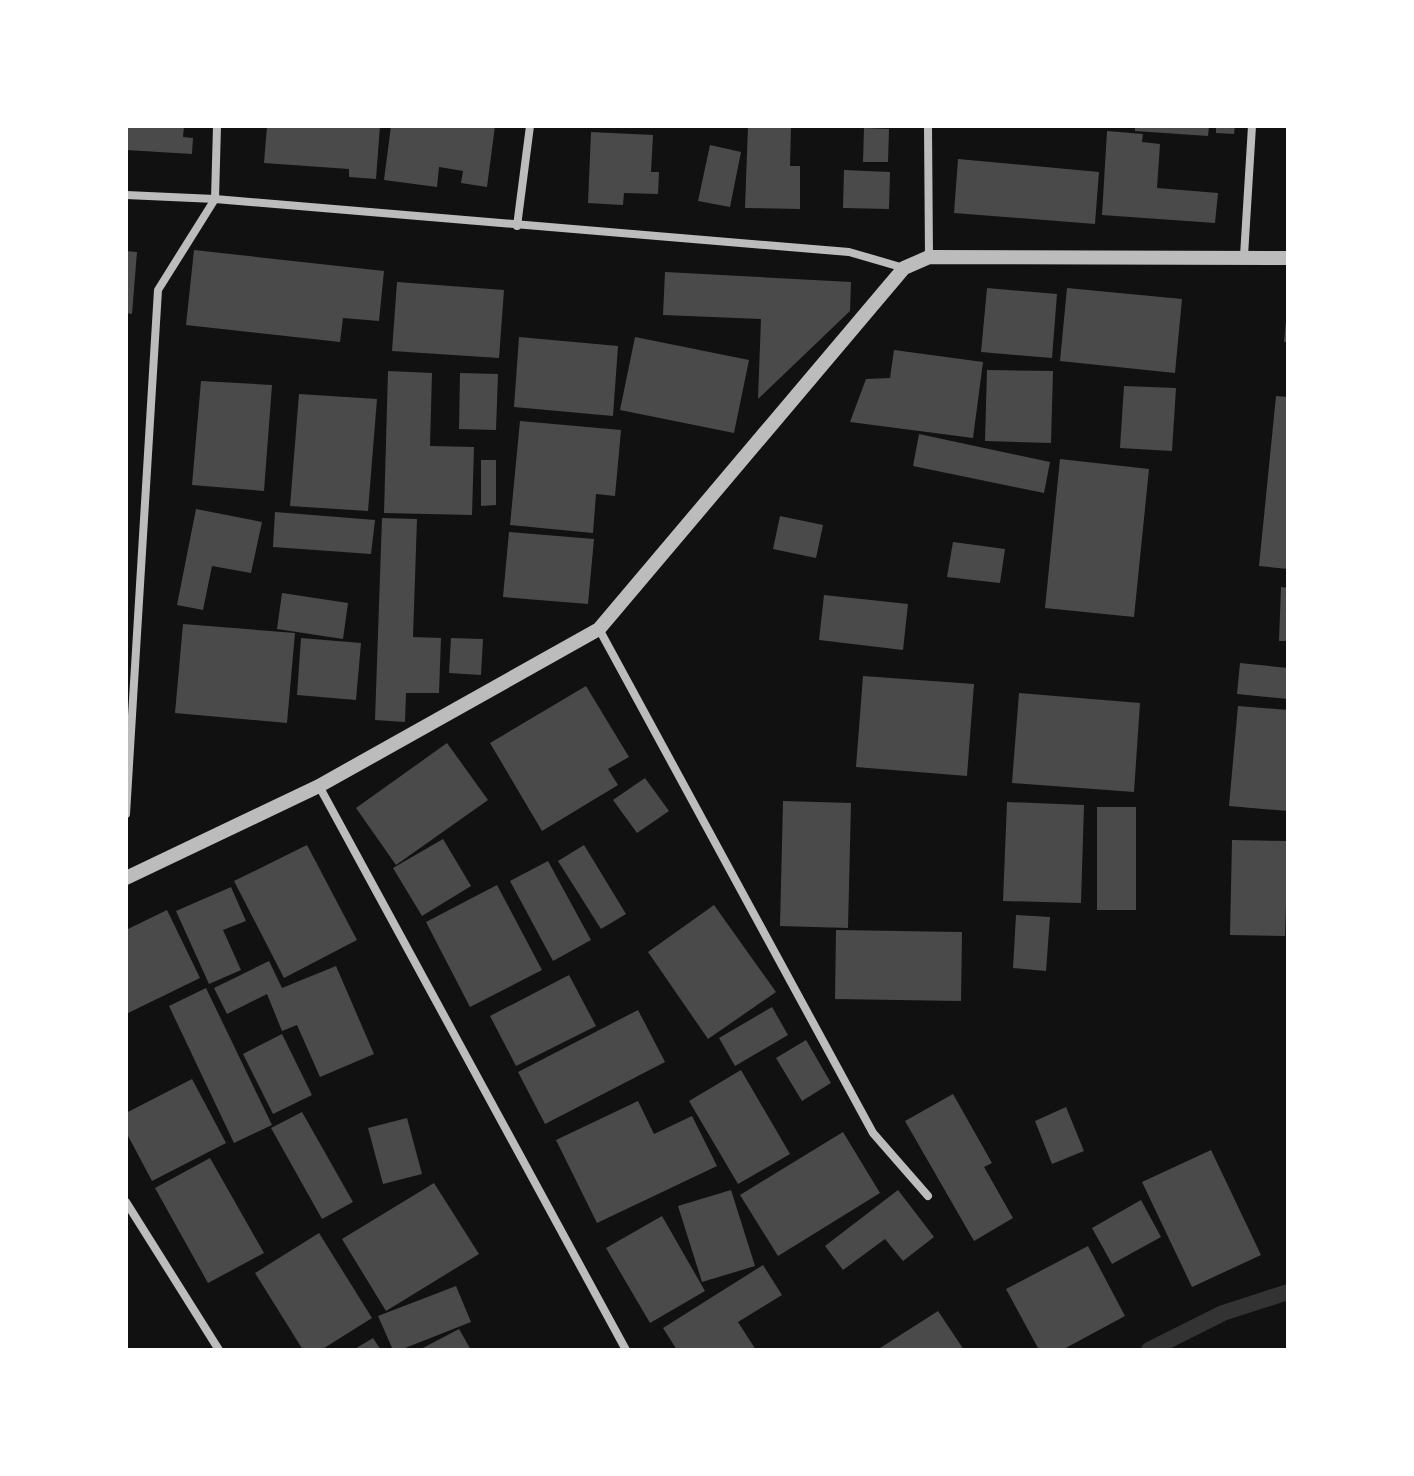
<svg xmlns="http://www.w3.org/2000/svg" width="1414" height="1476" viewBox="0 0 1414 1476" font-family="'Roboto Condensed',sans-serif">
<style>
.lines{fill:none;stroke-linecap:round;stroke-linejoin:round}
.stream{stroke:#333;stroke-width:16}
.building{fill:#4a4a4a}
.minor{stroke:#bcbcbc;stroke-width:8}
.tertiary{stroke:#bcbcbc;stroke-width:14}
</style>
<rect width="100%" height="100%" fill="#111"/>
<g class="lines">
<polyline class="stream" points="1149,1350 1223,1313 1288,1292"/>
</g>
<g class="building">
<polygon points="126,126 184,126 183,137 193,138 192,154 126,150"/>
<polygon points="267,126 380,126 376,179 349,177 349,169 264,163"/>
<polygon points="391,126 495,126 487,187 461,183 463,171 439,167 437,187 384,180"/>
<polygon points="748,126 791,126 790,166 800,166 800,209 745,208"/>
<polygon points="1135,126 1209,126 1208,136 1135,131"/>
<polygon points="1216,126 1235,126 1234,134 1216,133"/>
<polygon points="864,128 889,129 888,162 863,162"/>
<polygon points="1107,131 1143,134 1142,142 1160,144 1157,188 1218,193 1215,223 1102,215"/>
<polygon points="591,132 653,135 651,172 659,172 658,194 624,193 623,205 588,203"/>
<polygon points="710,145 741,152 730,207 698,201"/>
<polygon points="958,159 1099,172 1095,224 954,213"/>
<polygon points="844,170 890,172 889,209 843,208"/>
<polygon points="194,250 384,271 379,321 343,318 340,342 186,325"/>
<polygon points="126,251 137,252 132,314 126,313"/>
<polygon points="665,272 851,282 850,311 758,399 761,319 663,315"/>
<polygon points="397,282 504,290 499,358 392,351"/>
<polygon points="987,288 1057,294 1052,358 981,352"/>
<polygon points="1067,288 1182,299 1175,373 1060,361"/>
<polygon points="1286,321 1288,322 1288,342 1284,342"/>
<polygon points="519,337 618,346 613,416 514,407"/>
<polygon points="635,337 749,360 734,433 620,410"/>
<polygon points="894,350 983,362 973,438 850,422 866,379 890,378"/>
<polygon points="987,370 1053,371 1051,443 985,441"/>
<polygon points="388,371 432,373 430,446 474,447 472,515 384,513"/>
<polygon points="460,373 498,374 496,430 459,429"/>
<polygon points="201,381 272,385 264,491 192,485"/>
<polygon points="1124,386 1176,388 1172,451 1120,448"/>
<polygon points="299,394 377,399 368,511 290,506"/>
<polygon points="1276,396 1288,397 1288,569 1259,566"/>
<polygon points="520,421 621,430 615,496 596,494 593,533 510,525"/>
<polygon points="919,434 1050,462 1044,493 913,466"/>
<polygon points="1060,459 1149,469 1134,617 1045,608"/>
<polygon points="481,460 496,460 496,505 481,506"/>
<polygon points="196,509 262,522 251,573 212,566 203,610 177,605"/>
<polygon points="275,512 375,520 371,554 273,547"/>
<polygon points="780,516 823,525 816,558 773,549"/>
<polygon points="382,518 417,519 413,637 441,638 439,693 406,693 405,722 375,720"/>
<polygon points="509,532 594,539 588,604 503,597"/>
<polygon points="953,542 1005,549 1000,583 947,577"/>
<polygon points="1281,587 1288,588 1288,641 1279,641"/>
<polygon points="282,593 348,603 343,639 277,629"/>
<polygon points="824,595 908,604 903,650 819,640"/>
<polygon points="183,624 295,633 287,723 175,713"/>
<polygon points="301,638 361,643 356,700 297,695"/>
<polygon points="451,638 483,639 481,675 449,673"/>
<polygon points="1240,663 1288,668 1288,699 1237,694"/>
<polygon points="863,676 974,684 967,776 856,767"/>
<polygon points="586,686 629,757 608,769 618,785 542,831 490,743"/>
<polygon points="1019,693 1140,703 1134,792 1012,783"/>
<polygon points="1238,706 1288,710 1288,811 1229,806"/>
<polygon points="447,743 488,800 396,865 356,808"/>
<polygon points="645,778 669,811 637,833 613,800"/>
<polygon points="783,801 851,803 848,928 780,926"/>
<polygon points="1007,802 1084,805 1081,903 1003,901"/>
<rect x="1097" y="807" width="39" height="103"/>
<polygon points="443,839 471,886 422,916 393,868"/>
<polygon points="1232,840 1288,841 1285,936 1230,935"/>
<polygon points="307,845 357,940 284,978 234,881"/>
<polygon points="584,845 626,914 601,929 558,861"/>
<polygon points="548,861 591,940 553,961 510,881"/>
<polygon points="497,885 542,970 470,1007 426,922"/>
<polygon points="231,887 246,921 223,930 241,970 209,984 176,911"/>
<polygon points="714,905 776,992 708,1039 648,952"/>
<polygon points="167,910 200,978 126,1014 126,930"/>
<polygon points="1016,915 1050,917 1046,971 1013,968"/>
<polygon points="836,930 962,932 961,1001 835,999"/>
<polygon points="269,961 282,988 336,966 374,1054 320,1077 297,1025 282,1031 267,994 227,1014 214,988"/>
<polygon points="569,975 596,1026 516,1066 490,1016"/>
<polygon points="206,988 272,1125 234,1143 169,1006"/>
<polygon points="772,1007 788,1035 735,1066 719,1038"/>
<polygon points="638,1010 665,1062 545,1124 518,1072"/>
<polygon points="282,1034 312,1095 273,1114 243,1054"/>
<polygon points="806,1040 831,1083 802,1101 776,1058"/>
<polygon points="741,1070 790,1154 738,1184 689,1101"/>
<polygon points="192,1079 226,1143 152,1181 126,1132 126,1113"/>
<polygon points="953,1094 992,1163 984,1167 1013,1218 974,1241 905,1121"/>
<polygon points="638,1101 654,1134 692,1116 717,1166 597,1223 556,1140"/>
<polygon points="1066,1107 1084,1151 1052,1164 1035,1121"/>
<polygon points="302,1112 353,1202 322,1219 271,1128"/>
<polygon points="407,1118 422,1174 383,1184 368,1128"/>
<polygon points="843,1132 880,1193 778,1256 740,1195"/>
<polygon points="1211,1150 1261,1255 1192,1287 1142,1182"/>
<polygon points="210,1158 264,1253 208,1283 155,1188"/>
<polygon points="434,1183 479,1254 386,1311 342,1239"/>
<polygon points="731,1190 755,1266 702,1282 678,1206"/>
<polygon points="898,1190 934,1237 903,1261 885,1239 843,1270 825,1246"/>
<polygon points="1141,1200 1161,1237 1112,1264 1092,1228"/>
<polygon points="662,1216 705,1291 650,1323 606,1248"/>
<polygon points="319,1233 372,1318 321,1350 303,1350 255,1273"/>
<polygon points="1088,1246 1125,1316 1062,1350 1039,1350 1006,1289"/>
<polygon points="763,1265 782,1295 738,1322 756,1350 677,1350 663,1328"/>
<polygon points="456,1286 471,1322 400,1350 393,1350 378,1316"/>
<polygon points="938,1311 964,1350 877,1350"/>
<polygon points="459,1329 471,1350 419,1350"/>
<polygon points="373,1338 381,1350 353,1350"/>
</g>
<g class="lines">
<g class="minor">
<polyline points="928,126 929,257"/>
<polyline points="126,195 215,199 849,252 904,268"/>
<polyline points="517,226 530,126"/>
<polyline points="1244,256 1252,126"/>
<polyline points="599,629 873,1133 928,1196"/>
<polyline points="319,786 626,1350"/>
<polyline points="126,814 158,290 215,199 217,126"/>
<polyline points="126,1202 219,1350"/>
</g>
<polyline class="tertiary" points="126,878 319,786 599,629 904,268 929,257 1288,258"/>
</g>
<rect width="1414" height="1476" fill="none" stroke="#ffffff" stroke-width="256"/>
</svg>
